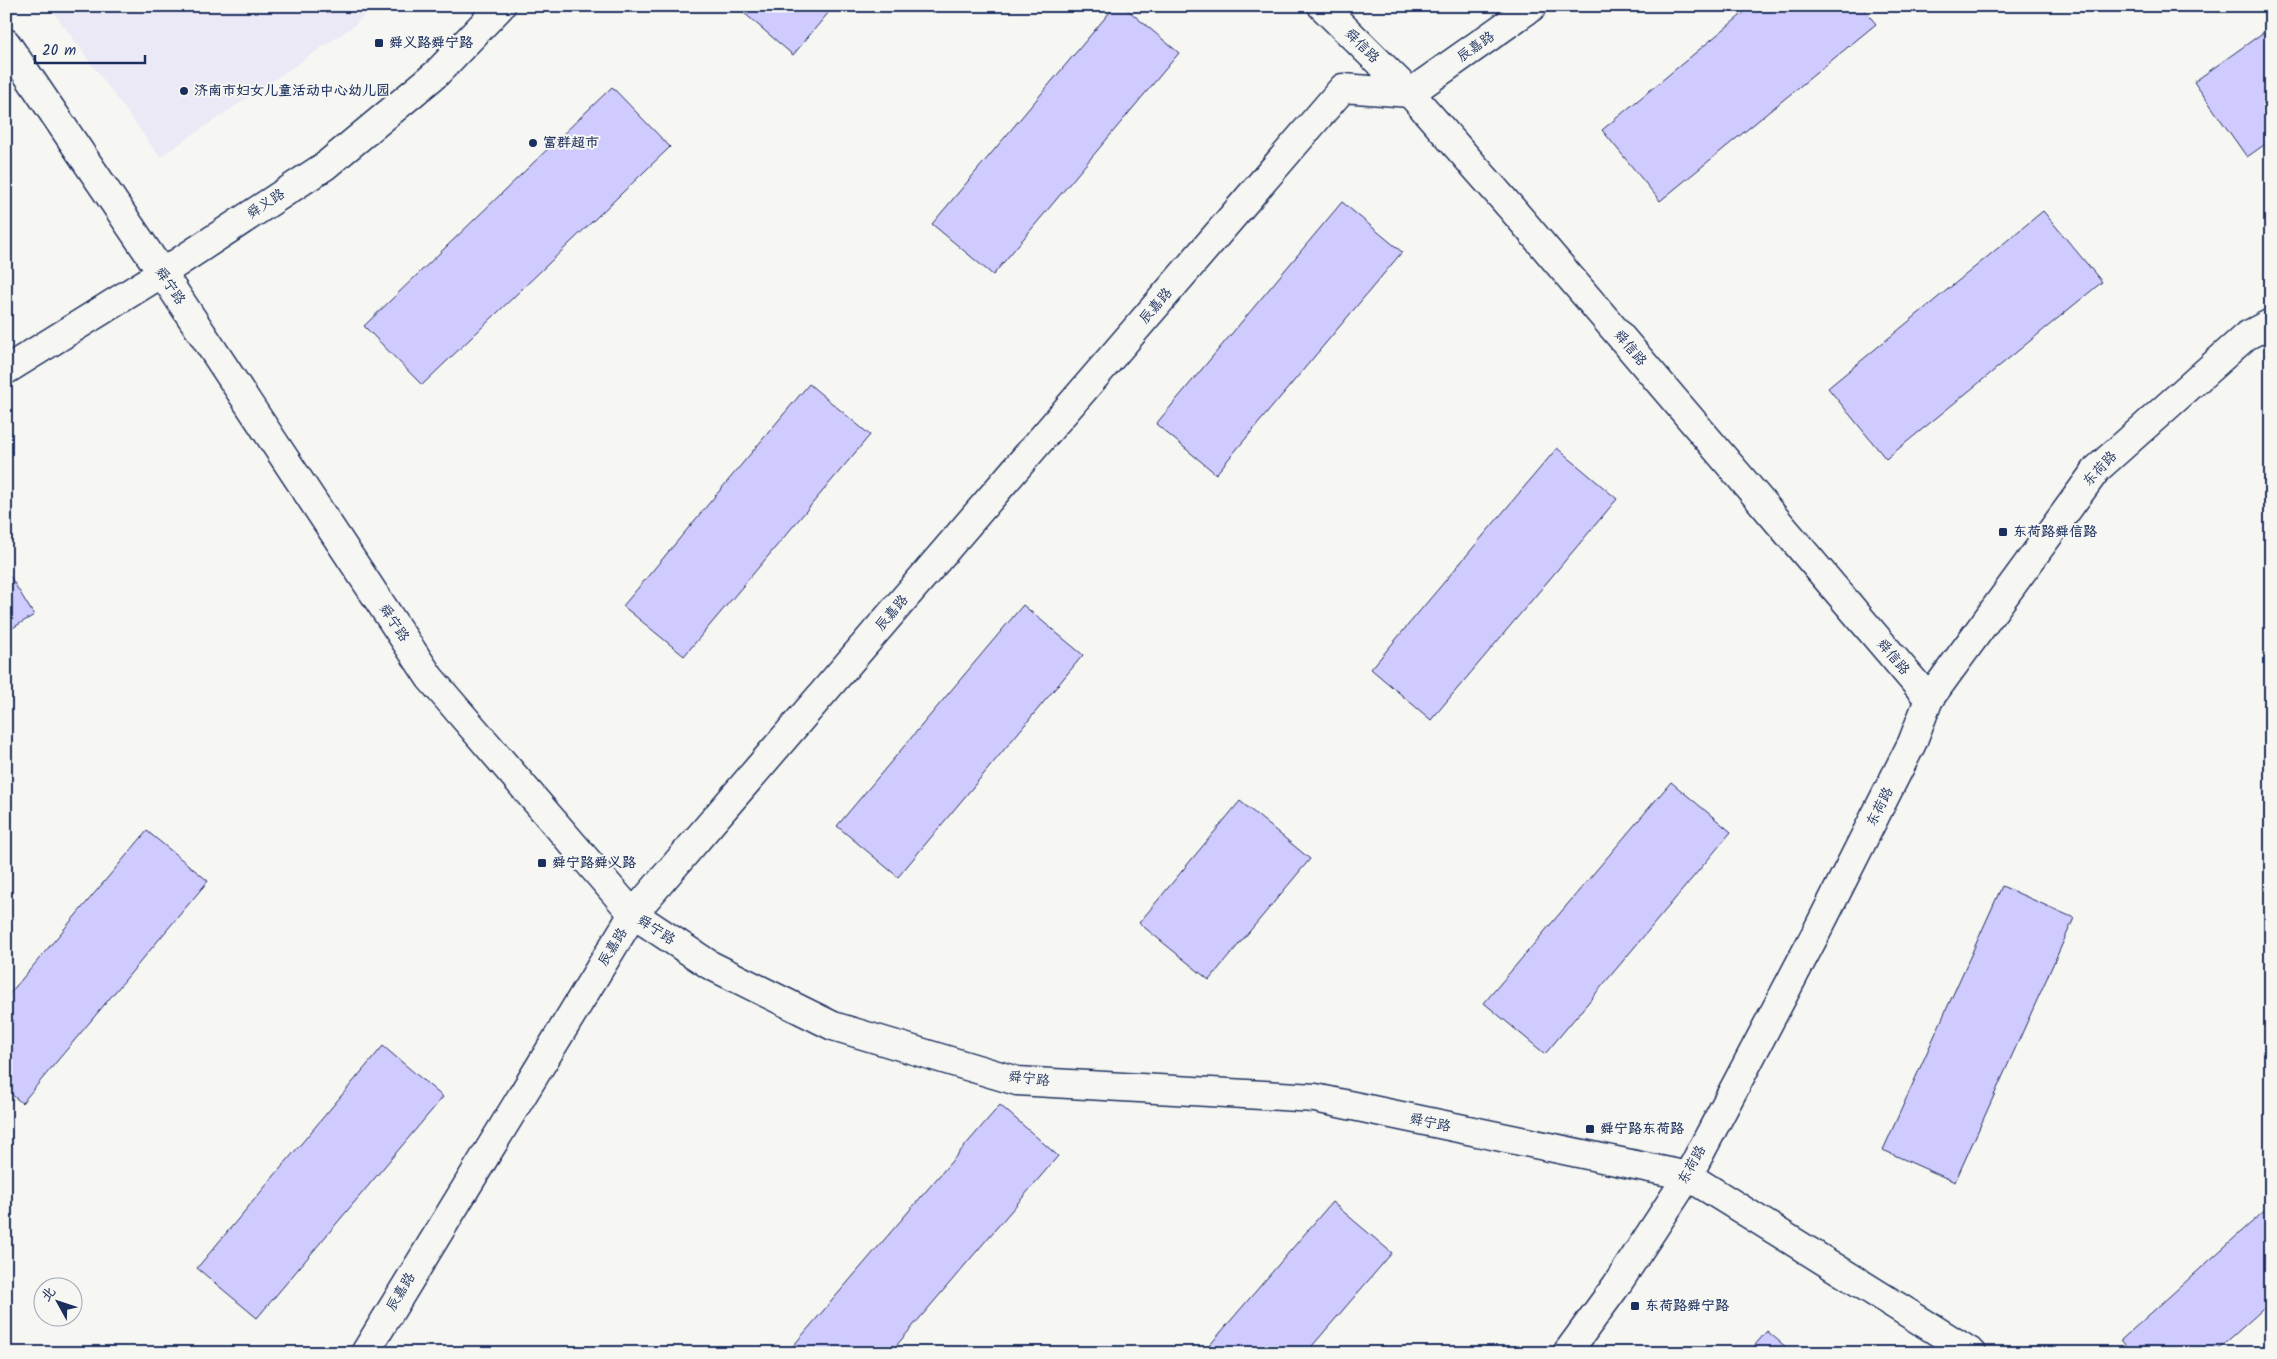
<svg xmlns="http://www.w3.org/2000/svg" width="2277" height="1359" viewBox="0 0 2277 1359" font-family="Kalam,'LXGW WenKai TC',sans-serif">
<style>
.built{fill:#ebe9f6}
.building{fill:#d0cbfe;stroke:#1b2f5e}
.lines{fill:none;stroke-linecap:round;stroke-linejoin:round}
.minor-casing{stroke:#1b2f5e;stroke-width:31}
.tertiary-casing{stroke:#1b2f5e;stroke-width:31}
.minor{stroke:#f6f6f2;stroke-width:28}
.tertiary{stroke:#f6f6f2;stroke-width:28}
.poi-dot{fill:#1b2f5e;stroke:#f6f6f2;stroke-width:2}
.labels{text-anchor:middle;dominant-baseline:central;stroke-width:4;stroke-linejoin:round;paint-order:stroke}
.poi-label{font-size:14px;font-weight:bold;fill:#1b2f5e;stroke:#f6f6f2;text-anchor:start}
.street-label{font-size:14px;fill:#1b2f5e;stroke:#f6f6f2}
</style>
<rect width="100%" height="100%" fill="#f6f6f2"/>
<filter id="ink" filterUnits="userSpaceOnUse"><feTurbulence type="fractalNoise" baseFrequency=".02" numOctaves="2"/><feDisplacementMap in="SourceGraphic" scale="10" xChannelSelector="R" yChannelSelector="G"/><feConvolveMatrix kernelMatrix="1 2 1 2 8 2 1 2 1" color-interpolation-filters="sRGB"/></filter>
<g filter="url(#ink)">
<polygon class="built" points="49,6 373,6 355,25 160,157"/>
<g class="building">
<polygon points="736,6 834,6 793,55"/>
<polygon points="1115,6 1123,6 1179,53 993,275 932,224"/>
<polygon points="1752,6 1861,6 1876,24 1660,201 1602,130"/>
<polygon points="2271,27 2271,140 2247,157 2194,82"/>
<polygon points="612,87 670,147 422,385 364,326"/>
<polygon points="1342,202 1402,252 1216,474 1156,424"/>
<polygon points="2043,211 2102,282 1886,459 1828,388"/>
<polygon points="809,384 870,435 684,656 623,606"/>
<polygon points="1557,448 1617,499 1431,720 1371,669"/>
<polygon points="6,570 34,615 6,632"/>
<polygon points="1023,605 1083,655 898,877 837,826"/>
<polygon points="1671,782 1731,832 1545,1054 1484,1003"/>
<polygon points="1240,801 1310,859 1209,980 1139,923"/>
<polygon points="147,831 208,881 22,1103 6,1090 6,998"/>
<polygon points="2002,886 2074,918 1955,1182 1883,1150"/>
<polygon points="383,1046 443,1097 257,1318 197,1268"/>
<polygon points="1000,1105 1058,1156 890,1353 787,1353"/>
<polygon points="1332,1202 1392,1253 1306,1353 1203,1353"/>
<polygon points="2271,1205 2271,1302 2214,1353 2132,1353 2121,1340"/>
<polygon points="1767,1331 1793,1353 1748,1353"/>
</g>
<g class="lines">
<defs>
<g id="minor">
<polyline points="6,43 162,273"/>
<polyline points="1688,1176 1972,1353"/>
<polyline points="365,1353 633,914 1343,88 1410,93 1533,6"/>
</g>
<g id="tertiary">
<polyline points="1322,6 1410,93 1512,209 1929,699"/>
<polyline points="162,273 430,678 633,914 710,965 833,1026 1017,1081 1315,1098 1688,1176"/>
<polyline points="6,370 162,273 325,166 436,74 501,6"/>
<polyline points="1567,1353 1616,1286 1688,1176 1816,933 1912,743 1929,699 2097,469 2246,336 2271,323"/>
</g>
</defs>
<use href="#minor" class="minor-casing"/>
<use href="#tertiary" class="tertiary-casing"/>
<use href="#minor" class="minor"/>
<use href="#tertiary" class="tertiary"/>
</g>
</g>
<g class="poi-dot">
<rect x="374" y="38" width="10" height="10" rx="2.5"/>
<circle cx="184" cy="91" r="5"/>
<circle cx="533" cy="143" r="5"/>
<rect x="1998" y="527" width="10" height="10" rx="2.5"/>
<rect x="537" y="858" width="10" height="10" rx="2.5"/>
<rect x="1585" y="1124" width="10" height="10" rx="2.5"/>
<rect x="1630" y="1301" width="10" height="10" rx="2.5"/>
</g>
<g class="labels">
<g class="poi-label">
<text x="389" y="43">舜义路舜宁路</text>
<text x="194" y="91">济南市妇女儿童活动中心幼儿园</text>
<text x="543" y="143">富群超市</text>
<text x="2013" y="532">东荷路舜信路</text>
<text x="552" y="863">舜宁路舜义路</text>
<text x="1600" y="1129">舜宁路东荷路</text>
<text x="1645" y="1306">东荷路舜宁路</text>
</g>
<g class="street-label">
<text transform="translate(1362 46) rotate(45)">舜信路</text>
<text transform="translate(1476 47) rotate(-35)">辰嘉路</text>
<text transform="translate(266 204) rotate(-33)">舜义路</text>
<text transform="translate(170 286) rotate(56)">舜宁路</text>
<text transform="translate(1156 306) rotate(-49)">辰嘉路</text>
<text transform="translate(1630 348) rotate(50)">舜信路</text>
<text transform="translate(2100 469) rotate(-47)">东荷路</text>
<text transform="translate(892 613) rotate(-49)">辰嘉路</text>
<text transform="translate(394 623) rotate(56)">舜宁路</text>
<text transform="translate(1893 657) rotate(50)">舜信路</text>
<text transform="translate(1880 807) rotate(-63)">东荷路</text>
<text transform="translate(656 930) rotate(33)">舜宁路</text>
<text transform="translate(613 947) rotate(-58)">辰嘉路</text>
<text transform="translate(1029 1079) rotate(7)">舜宁路</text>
<text transform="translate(1430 1123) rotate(12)">舜宁路</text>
<text transform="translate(1692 1165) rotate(-61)">东荷路</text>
<text transform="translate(401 1292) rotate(-59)">辰嘉路</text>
</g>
</g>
<rect width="2277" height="1359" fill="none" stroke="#f6f6f2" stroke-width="25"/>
<rect x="12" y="12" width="2252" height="1334" fill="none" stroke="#1b2f5e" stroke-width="2" filter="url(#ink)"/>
<g transform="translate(58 1302) rotate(310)"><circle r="24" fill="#f6f6f2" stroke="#9ea6b7"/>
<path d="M0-4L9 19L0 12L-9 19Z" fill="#1b2f5e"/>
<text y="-8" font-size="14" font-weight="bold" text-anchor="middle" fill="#1b2f5e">北</text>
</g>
<path d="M35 55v8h110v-8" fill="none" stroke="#1b2f5e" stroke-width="2.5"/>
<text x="42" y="55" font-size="15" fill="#1b2f5e" stroke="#f6f6f2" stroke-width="4" paint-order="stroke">20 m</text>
</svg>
